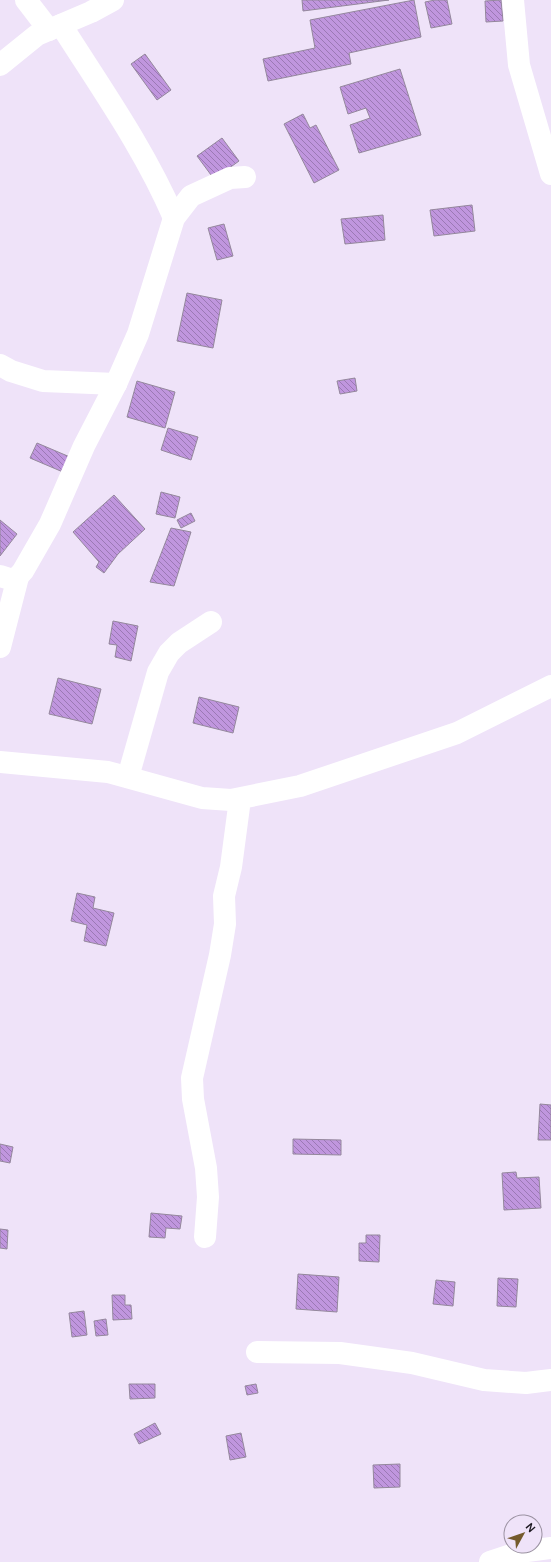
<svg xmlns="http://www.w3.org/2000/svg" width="551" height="1562" viewBox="0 0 551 1562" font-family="'DM Sans',sans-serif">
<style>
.building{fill:url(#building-back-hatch);stroke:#94889c}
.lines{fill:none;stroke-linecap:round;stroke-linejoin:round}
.street{stroke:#fff;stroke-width:22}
</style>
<defs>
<pattern id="building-back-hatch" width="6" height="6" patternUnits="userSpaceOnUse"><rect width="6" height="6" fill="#c096de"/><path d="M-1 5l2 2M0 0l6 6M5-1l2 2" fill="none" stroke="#9b79b4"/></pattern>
</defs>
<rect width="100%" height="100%" fill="#efe3f9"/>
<g class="building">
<polygon points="302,0 389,0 303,11"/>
<polygon points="414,0 421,37 349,53 351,64 268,81 263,59 315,48 310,20"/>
<polygon points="435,0 447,0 452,24 431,28 425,2"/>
<polygon points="501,0 503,21 486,22 485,1"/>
<polygon points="145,54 171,90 157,100 131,64"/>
<polygon points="400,69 421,135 359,153 350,125 370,118 366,108 348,114 340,87"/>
<polygon points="303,114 310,128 316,125 339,170 314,183 284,124"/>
<polygon points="222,138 239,161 214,179 197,156"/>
<polygon points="472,205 475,231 434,236 430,210"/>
<polygon points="383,215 385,240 345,244 341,219"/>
<polygon points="224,224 233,256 217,260 208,228"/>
<polygon points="187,293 222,300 213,348 177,341"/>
<polygon points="355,378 357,391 340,394 337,381"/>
<polygon points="137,381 175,392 165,428 127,417"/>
<polygon points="168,428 198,437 191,460 161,450"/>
<polygon points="37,443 77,460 70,475 30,458"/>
<polygon points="161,492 180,497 175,518 156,514"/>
<polygon points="114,495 145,529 118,554 104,573 96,567 99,562 73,532"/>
<polygon points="191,513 195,521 181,528 177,520"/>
<polygon points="0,520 17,534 0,556"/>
<polygon points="171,528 191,532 174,586 150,582"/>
<polygon points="113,621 138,626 131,661 115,657 117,645 109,644"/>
<polygon points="58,678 101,689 92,724 49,714"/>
<polygon points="199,697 239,707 233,733 193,723"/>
<polygon points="77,893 95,897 93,908 114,913 106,946 84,941 87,925 71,921"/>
<polygon points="540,1104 551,1105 551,1140 538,1140"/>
<polygon points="293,1139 341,1140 341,1155 293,1154"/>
<polygon points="0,1144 13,1147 10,1163 0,1161"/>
<polygon points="516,1172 517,1178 539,1177 541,1208 504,1210 502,1173"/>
<polygon points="151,1213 182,1216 180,1229 166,1228 165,1238 149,1237"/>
<polygon points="0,1229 8,1230 7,1249 0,1248"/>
<polygon points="366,1235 380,1235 379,1262 359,1261 359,1243 366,1243"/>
<polygon points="298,1274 339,1277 337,1312 296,1309"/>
<polygon points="498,1278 518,1279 516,1307 497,1306"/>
<polygon points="436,1280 455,1282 453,1306 433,1304"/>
<polygon points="112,1295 125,1295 125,1305 131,1305 132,1319 113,1320"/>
<polygon points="84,1311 87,1335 72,1337 69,1313"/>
<polygon points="106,1319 108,1335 96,1336 94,1321"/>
<polygon points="129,1384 155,1384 155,1398 130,1399"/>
<polygon points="256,1384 258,1393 247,1395 245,1386"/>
<polygon points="155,1423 161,1434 139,1444 134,1434"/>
<polygon points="241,1433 246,1457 230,1460 226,1436"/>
<polygon points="400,1464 400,1487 374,1488 373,1465"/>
</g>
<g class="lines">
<g class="street">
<polyline points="26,0 49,30"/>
<polyline points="513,0 519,65 551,174"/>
<path d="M61,25C101,88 145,150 174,218"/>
<polyline points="0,65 37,35 91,12 113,0"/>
<polyline points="0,365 11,371 43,381 116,384"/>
<path d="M0,576C12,580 15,581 23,571L50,524L84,446L116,384L138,334L174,218L191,196L230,178L245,177"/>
<polyline points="0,647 18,577"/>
<polyline points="0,762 108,772 202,798 231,800 300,786 457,733 551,686"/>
<polyline points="128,777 158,672 169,653 179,643 211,622"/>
<polyline points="205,1237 208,1197 206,1168 193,1099 192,1078 220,955 225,924 224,896 231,867 240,799"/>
<polyline points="257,1352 340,1353 412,1363 484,1380 526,1383 551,1380"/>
<polyline points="490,1562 520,1552 551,1548"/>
</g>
</g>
<g transform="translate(523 1534) rotate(50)"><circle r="19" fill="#efe3f9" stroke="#9b92a2"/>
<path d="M0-3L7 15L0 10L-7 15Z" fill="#745a2c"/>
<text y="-6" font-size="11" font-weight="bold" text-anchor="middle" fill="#1c1820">N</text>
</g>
</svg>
